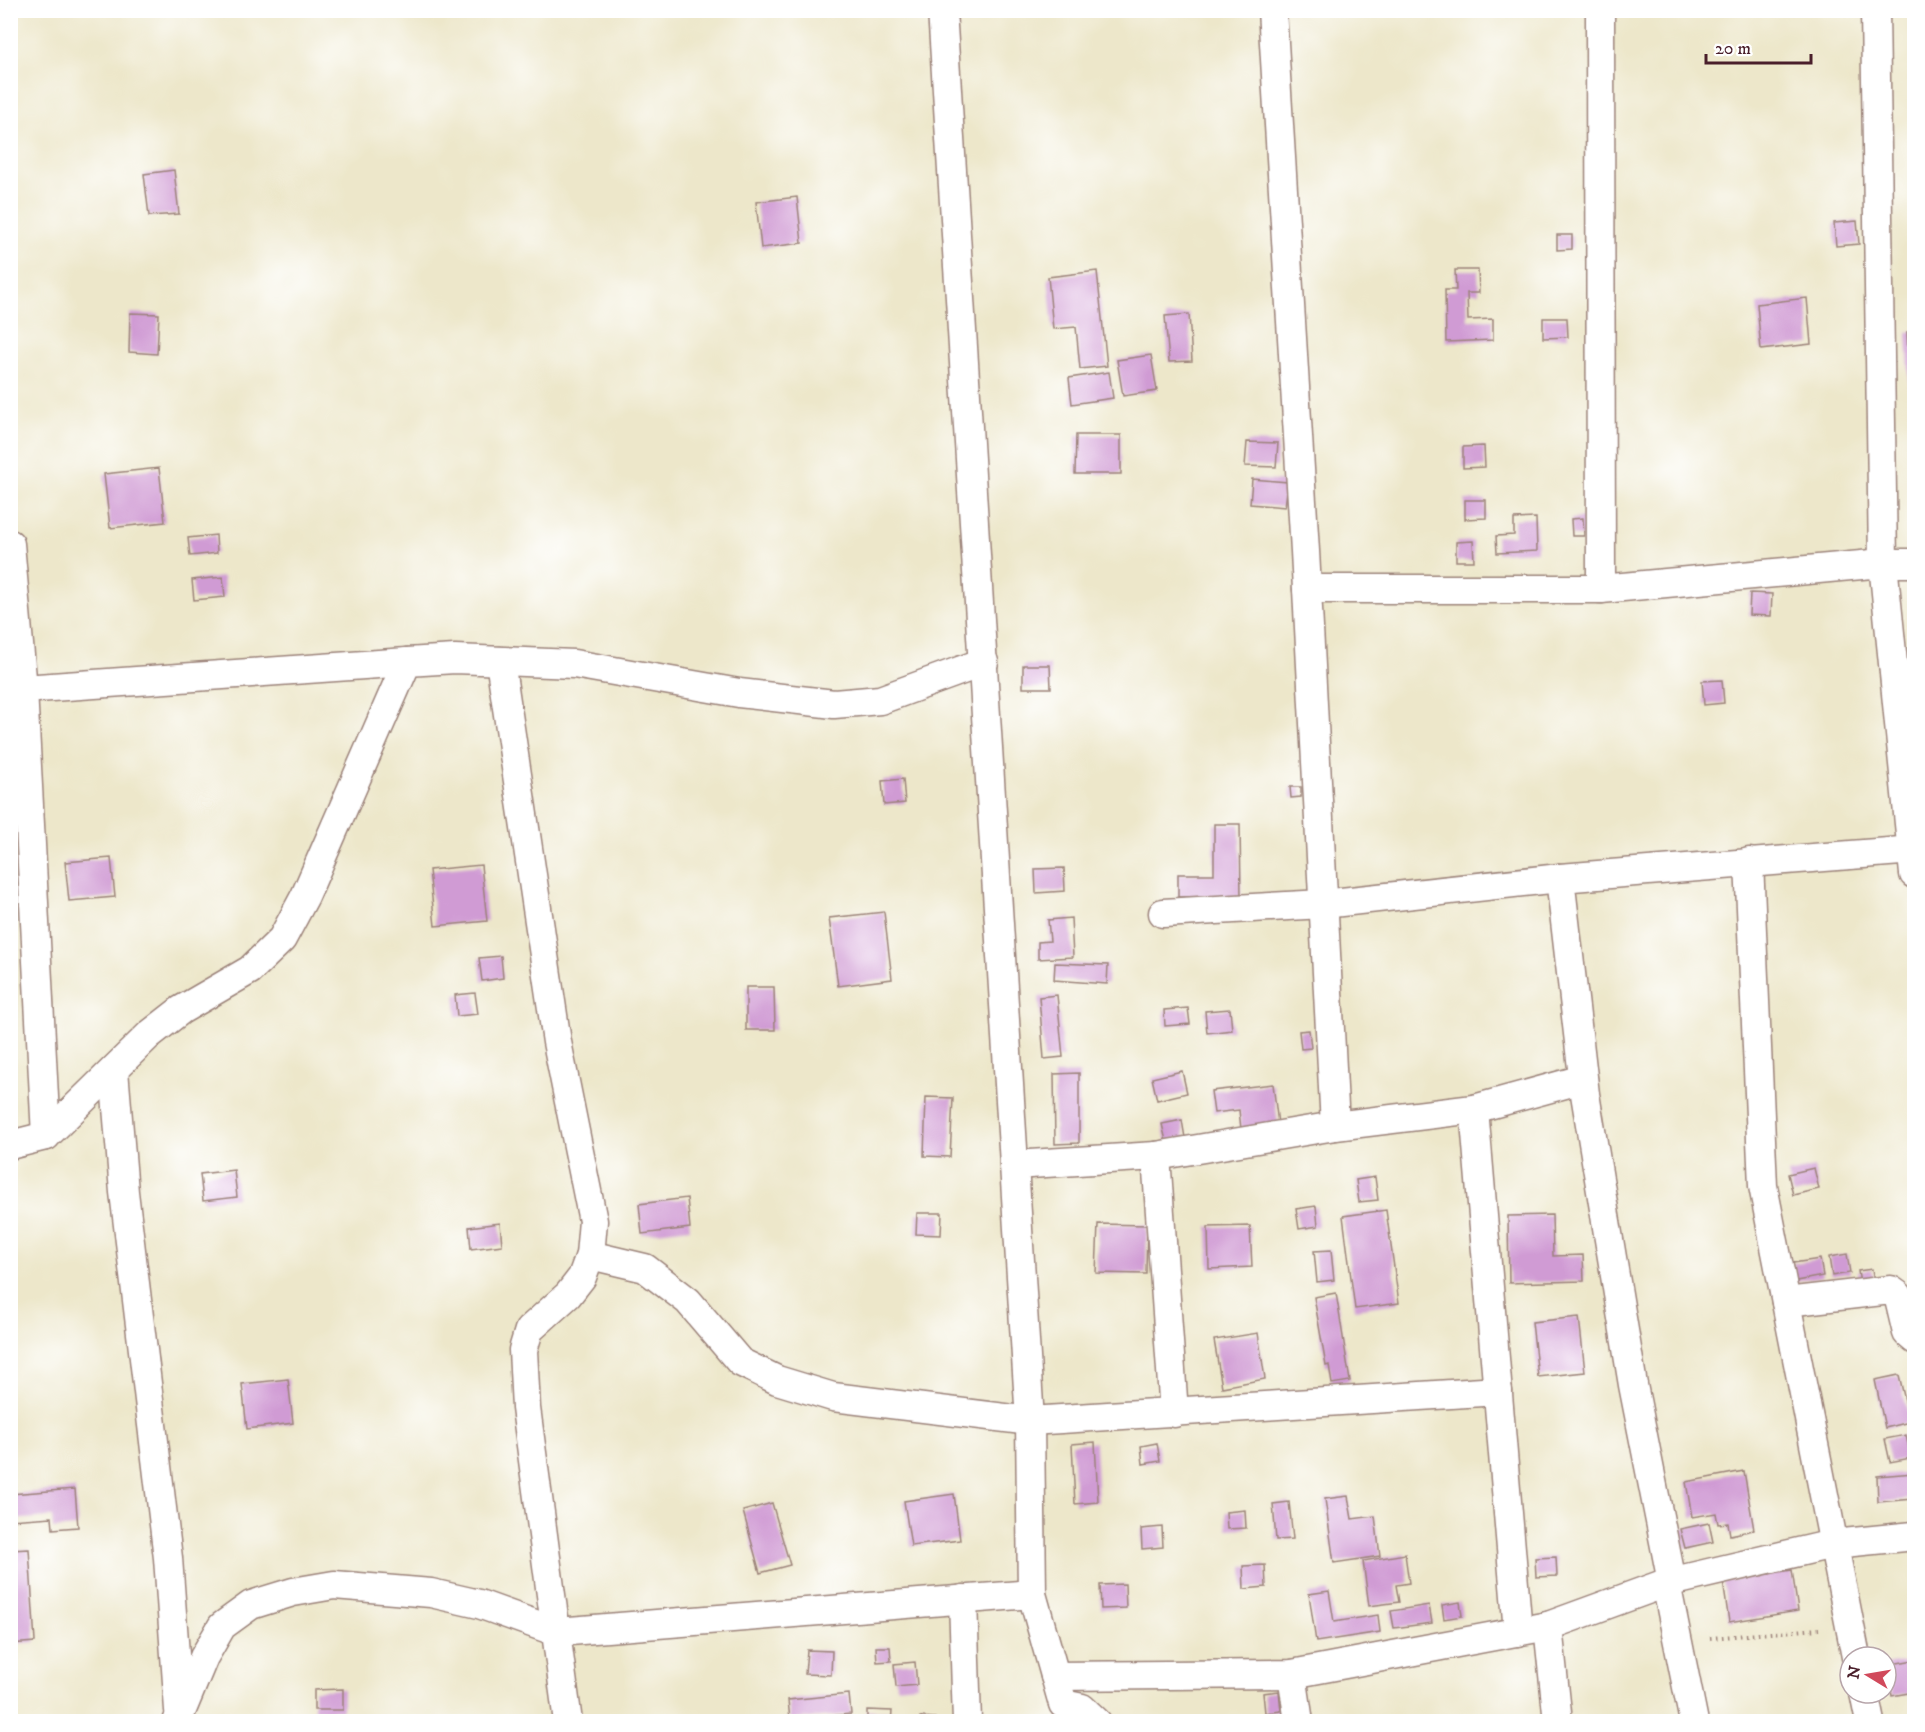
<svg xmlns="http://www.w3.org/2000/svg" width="1925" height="1732" viewBox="0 0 1925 1732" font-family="'IM FELL DW Pica',serif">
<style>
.building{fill:#d09bd4}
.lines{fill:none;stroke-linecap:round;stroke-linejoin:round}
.minor-casing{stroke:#9c837a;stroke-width:31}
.path{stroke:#9c837a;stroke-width:4;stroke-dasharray:1.5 4.5;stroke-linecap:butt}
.minor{stroke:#fff;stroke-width:28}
</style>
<rect width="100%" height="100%" fill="#fff"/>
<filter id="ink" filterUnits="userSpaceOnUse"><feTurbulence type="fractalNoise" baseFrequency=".0167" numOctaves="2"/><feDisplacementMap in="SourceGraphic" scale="12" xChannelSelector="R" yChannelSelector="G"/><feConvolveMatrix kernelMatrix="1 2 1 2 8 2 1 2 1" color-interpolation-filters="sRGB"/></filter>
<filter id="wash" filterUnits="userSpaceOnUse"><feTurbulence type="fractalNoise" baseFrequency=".008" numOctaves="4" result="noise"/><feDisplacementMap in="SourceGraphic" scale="24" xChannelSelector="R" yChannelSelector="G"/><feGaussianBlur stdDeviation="1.35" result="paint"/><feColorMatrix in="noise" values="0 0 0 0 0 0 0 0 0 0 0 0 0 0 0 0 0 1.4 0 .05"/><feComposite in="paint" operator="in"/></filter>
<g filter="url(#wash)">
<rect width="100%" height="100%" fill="#ede7ca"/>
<g id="blocks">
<g class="building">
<polygon points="174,170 179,214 149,216 144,174"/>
<polygon points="797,197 802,243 761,248 756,202"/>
<polygon points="1857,221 1859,244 1836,246 1834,223"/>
<polygon points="1557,235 1572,235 1572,249 1557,250"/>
<polygon points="1455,270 1478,270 1479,293 1467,293 1468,320 1493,319 1493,340 1446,342 1445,290 1456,290"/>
<polygon points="1097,271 1107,366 1080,369 1076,327 1053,329 1048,277"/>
<polygon points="1807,298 1811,344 1761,350 1757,304"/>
<polygon points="130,313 159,314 157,354 129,352"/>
<polygon points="1189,314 1192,361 1169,362 1165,316"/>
<polygon points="1543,318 1567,318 1568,337 1543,338"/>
<polygon points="1914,331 1914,413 1911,413 1907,332"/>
<polygon points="1151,355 1157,391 1123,396 1117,360"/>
<polygon points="1109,372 1113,398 1072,404 1069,378"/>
<polygon points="1076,435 1121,435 1121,474 1075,474"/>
<polygon points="1247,442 1278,443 1276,467 1245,466"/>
<polygon points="1484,446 1485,467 1463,468 1463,447"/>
<polygon points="159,468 165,522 110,528 104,474"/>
<polygon points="1252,479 1288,482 1285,507 1250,504"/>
<polygon points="1465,500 1486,500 1486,518 1465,519"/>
<polygon points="1536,518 1537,551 1497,553 1496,536 1514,535 1514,519"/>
<polygon points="1583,518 1584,536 1572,536 1571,519"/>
<polygon points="216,535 217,553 190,556 188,538"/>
<polygon points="1473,541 1474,561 1456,561 1456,542"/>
<polygon points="223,577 225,597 194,600 192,580"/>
<polygon points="1750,593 1772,594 1771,616 1749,615"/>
<polygon points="1023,665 1050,665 1051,688 1023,688"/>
<polygon points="1722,680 1724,703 1704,705 1702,681"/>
<polygon points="903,779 905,803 884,805 882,781"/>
<polygon points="1290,787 1301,787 1301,797 1291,798"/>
<polygon points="1214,824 1240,824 1241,897 1178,897 1178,874 1214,874"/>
<polygon points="111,858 115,897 69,901 65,862"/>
<polygon points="481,865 487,921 435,926 429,870"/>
<polygon points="1064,868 1065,891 1036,893 1035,869"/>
<polygon points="884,912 892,979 838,986 829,918"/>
<polygon points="1071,918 1073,957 1038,959 1038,942 1050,941 1048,920"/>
<polygon points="501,956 503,978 482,981 479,958"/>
<polygon points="1055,963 1108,965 1107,984 1054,980"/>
<polygon points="746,987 774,987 775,1030 746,1030"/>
<polygon points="475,993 478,1014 457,1016 455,995"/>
<polygon points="1057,995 1063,1057 1044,1059 1039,997"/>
<polygon points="1188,1008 1190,1024 1165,1026 1164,1010"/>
<polygon points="1230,1009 1232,1030 1207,1033 1205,1011"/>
<polygon points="1309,1030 1311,1048 1301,1049 1299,1031"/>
<polygon points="1182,1071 1187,1093 1157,1100 1152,1078"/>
<polygon points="1079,1073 1079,1143 1055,1144 1054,1074"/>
<polygon points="1273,1084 1278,1124 1241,1129 1239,1110 1214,1113 1211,1091"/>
<polygon points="926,1097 953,1098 950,1157 924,1156"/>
<polygon points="1182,1120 1185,1138 1166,1141 1162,1124"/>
<polygon points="1814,1168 1819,1189 1793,1195 1788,1174"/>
<polygon points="234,1170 237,1197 203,1201 200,1174"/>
<polygon points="1375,1177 1378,1200 1359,1202 1356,1180"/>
<polygon points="687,1198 690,1228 642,1234 639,1204"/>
<polygon points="1316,1206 1318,1226 1299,1229 1296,1209"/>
<polygon points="1386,1210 1399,1303 1355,1309 1343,1216"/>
<polygon points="917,1213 942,1213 941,1235 916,1234"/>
<polygon points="1552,1215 1553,1256 1583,1255 1584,1281 1509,1283 1508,1216"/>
<polygon points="500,1223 502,1245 471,1249 469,1227"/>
<polygon points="1098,1224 1147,1225 1146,1274 1096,1273"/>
<polygon points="1250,1226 1252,1267 1209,1269 1208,1227"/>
<polygon points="1331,1250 1334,1280 1317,1282 1314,1251"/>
<polygon points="1847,1254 1850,1273 1832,1276 1829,1257"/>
<polygon points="1820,1259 1823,1276 1796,1281 1793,1263"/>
<polygon points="1872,1269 1874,1282 1860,1284 1858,1271"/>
<polygon points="1336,1293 1350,1381 1332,1384 1329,1365 1326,1366 1314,1297"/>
<polygon points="1579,1317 1585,1372 1538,1377 1532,1322"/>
<polygon points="1258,1333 1265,1379 1222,1387 1214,1340"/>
<polygon points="1899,1375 1910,1422 1885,1428 1875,1380"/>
<polygon points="288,1379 293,1423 247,1429 242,1384"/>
<polygon points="1906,1435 1911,1458 1890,1462 1885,1439"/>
<polygon points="1095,1442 1098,1502 1075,1504 1072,1444"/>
<polygon points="1157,1443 1160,1461 1143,1464 1141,1446"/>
<polygon points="1744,1471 1754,1530 1730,1535 1728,1523 1718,1524 1716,1513 1692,1517 1686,1482"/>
<polygon points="1914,1473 1914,1499 1878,1502 1877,1476"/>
<polygon points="75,1489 78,1527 53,1529 52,1517 10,1520 10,1494"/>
<polygon points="954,1494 960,1540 911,1546 904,1501"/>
<polygon points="1348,1496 1352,1519 1375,1516 1380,1556 1334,1563 1325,1499"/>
<polygon points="1289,1502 1293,1539 1276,1540 1273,1504"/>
<polygon points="772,1503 790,1565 760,1573 743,1511"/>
<polygon points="1245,1510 1246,1528 1227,1529 1226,1512"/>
<polygon points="1709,1523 1713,1542 1685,1548 1680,1529"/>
<polygon points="1162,1527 1163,1547 1142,1549 1141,1529"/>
<polygon points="29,1549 35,1642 10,1644 10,1550"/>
<polygon points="1405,1554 1409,1583 1396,1585 1399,1602 1369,1606 1363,1561"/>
<polygon points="1556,1557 1557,1576 1536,1577 1535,1558"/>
<polygon points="1265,1565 1266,1587 1244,1589 1243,1566"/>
<polygon points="1792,1570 1798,1611 1729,1622 1723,1581"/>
<polygon points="1125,1584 1126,1608 1101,1609 1100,1585"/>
<polygon points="1329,1591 1334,1622 1378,1615 1380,1632 1316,1642 1309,1594"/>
<polygon points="1460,1602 1462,1616 1444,1619 1442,1605"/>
<polygon points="1429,1605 1432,1623 1394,1628 1391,1611"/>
<polygon points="876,1647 890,1647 891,1661 877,1662"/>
<polygon points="807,1650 832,1651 831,1675 805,1674"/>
<polygon points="1914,1660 1914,1692 1892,1696 1886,1665"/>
<polygon points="915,1662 917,1685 896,1687 894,1664"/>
<polygon points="343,1689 343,1710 314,1710 314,1690"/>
<polygon points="1279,1691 1281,1711 1265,1713 1263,1693"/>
<polygon points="849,1694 851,1714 790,1720 788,1700"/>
<polygon points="867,1710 892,1711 891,1722 867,1722"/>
<polygon points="920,1717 935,1718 935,1722 919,1722"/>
</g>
</g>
</g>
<g filter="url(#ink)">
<use href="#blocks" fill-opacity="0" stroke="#9c837a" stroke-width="1.5"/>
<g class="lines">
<defs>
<g id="minor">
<polyline points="942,10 1030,1421 1032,1594 1063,1704 1082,1708 1097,1722"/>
<polyline points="1272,10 1305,551 1335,1126"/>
<polyline points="1600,10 1601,589"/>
<polyline points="1875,10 1883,563 1914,874"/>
<polyline points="10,544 23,689 46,1136"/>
<polyline points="1307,589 1601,589 1883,563 1914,563"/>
<polyline points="500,661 557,1042 593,1221 590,1255 582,1277 568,1295 529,1330 523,1350 526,1408 568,1722"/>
<polyline points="23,689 407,662"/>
<polyline points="1749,862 1763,1186 1856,1657"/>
<polyline points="1560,878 1585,1094 1633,1385 1672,1582"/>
<polyline points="1163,913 1323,904 1560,878 1914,850"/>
<polyline points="114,1070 124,1192 168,1558 179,1710"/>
<polyline points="1474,1109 1518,1632"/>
<polyline points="10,1145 46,1136 149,1035 181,1010 250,970 282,939 305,896 407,662 455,659 574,664 739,693 834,704 880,700 984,662"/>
<polyline points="1156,1156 1174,1413"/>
<polyline points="1014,1165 1156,1156 1335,1126 1474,1109 1583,1079"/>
<polyline points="590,1255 645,1268 688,1301 740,1362 777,1380 833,1397 1030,1421 1498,1391"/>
<polyline points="1786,1302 1891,1290 1898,1295 1907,1333 1914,1339"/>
<polyline points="1666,1583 1694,1722"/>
<polyline points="963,1599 967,1722"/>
<polyline points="1548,1626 1558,1722"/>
<polyline points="1292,1674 1299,1722"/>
<polyline points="1055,1676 1292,1674 1548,1626 1666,1583 1833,1544 1914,1536"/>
<polyline points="1864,1693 1870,1722"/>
<polyline points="177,1722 204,1657 222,1626 251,1605 293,1592 334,1585 431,1593 479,1604 557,1632 1032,1594"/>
</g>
</defs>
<use href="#minor" class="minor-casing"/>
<polyline class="path" points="1710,1638 1819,1629"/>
<use href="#minor" class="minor"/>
</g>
</g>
<rect width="1925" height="1732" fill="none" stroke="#fff" stroke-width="36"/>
<g transform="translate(1868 1675) rotate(281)"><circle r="28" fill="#ffffff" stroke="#b7a5aa" stroke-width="1.5"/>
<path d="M0-4.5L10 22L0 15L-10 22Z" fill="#d1495b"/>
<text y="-9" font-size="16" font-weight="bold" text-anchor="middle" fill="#4a1f2b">N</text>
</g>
<path d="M1706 54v9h105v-9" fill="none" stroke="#4a1f2b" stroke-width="3"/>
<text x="1715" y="54" font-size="18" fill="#4a1f2b" stroke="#ffffff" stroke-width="4.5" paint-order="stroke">20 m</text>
</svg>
